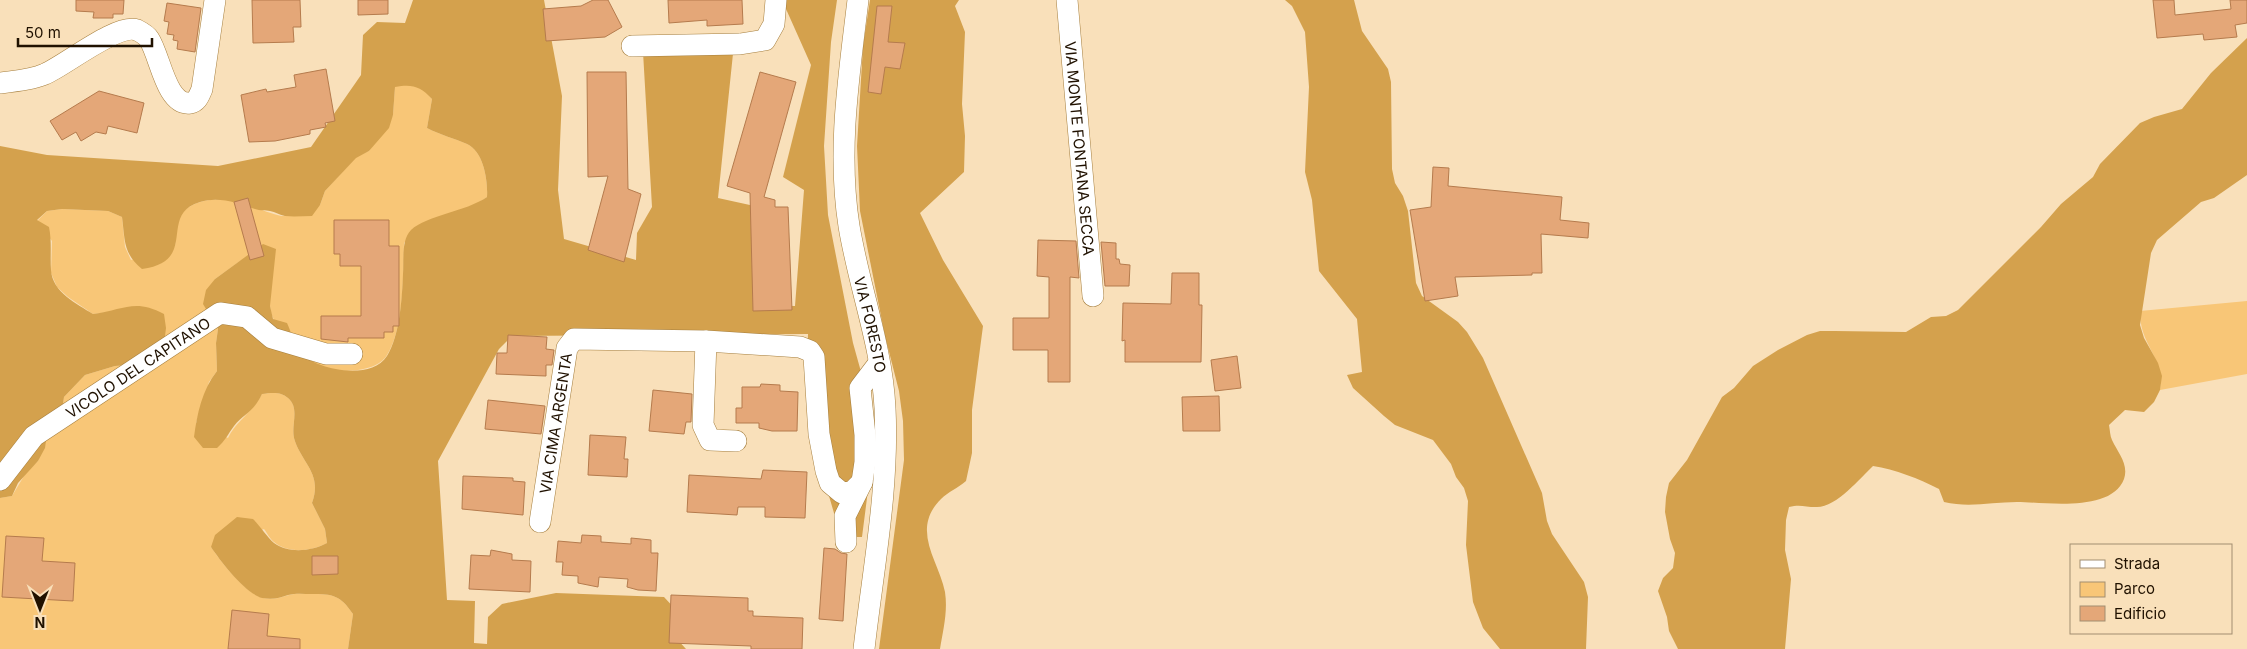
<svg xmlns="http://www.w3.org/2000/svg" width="2247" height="649" viewBox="0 0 2247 649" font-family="Inter,sans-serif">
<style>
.green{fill:#f8c677}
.forest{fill:#d4a14d}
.building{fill:#e4a778;stroke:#b57b4d}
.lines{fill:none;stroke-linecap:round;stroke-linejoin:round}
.street-casing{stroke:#a67f3e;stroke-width:22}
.street{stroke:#fff;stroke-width:21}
.labels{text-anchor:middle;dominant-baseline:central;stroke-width:5;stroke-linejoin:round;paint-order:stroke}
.street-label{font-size:15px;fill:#201100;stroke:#f9e0ba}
</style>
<rect width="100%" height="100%" fill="#f9e0ba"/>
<g class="green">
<path d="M410,84L423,89L432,99L427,128C440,135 454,138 467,144C484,152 488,181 487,197L475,205L423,223L404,243C403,275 404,328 387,355C375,376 324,374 307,360C300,354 276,325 273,318C269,310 270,301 270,292L240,261L215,279L211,316L218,329L216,343L217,371L209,382L196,423L228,438C236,421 253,412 262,394C271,393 280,391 288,398C300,408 291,425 294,438C301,463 323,473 312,503L325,529L327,543C313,551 288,554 274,542C270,539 267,533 264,529L211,547C221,562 245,593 263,598C273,600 279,598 289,595C296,593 304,594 311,594C333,594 340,595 353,614L348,649H0V498L12,496L27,471L38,461L47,434L62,411L64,397L85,375L115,366L129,365L109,312L93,314L68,297L57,287L51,273L52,241L37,221L47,211L62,209L108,211L122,217L125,247L131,260L175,246C176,237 176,223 180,216C192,197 224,197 244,203C252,206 276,216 284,216C295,215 309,208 320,205L325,191L356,157L369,151L393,115L395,86Z"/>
<path d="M2247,301V374L2160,390C2165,357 2139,345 2140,311Z"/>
</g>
<g class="forest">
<path d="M413,0H544L562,96L558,190L564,239L636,260L637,233L652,207L643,52L734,44L718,198L759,207L756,305L795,306L804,190L783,177L811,65L782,0H837L831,42L824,146L828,215L853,343L868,397L872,459L862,537H841L829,496L806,387L808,334L512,336L499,349L438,461L447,600L475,601L474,643L487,644L488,617L502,604L556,593L664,597L677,611L676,638L686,649H348L353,614C340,595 333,594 311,594C304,594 296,593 288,595C279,598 273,600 262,598C245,593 221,562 211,547L215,535L237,517L253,519C260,526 267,537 274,543C289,554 312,551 327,543L325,529L312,503C323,473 301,463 294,438C291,425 300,408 288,398C280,391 271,393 262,394C253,413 244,413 234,426C228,434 225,441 217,448H203L194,437C197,414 202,390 217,371L216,343L218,329L203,304L206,290L215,279L263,244L276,249L270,306L273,319L287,323C296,344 298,357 321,365C340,372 374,376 387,356C400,335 402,298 403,274C404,261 401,240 411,230C427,215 465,212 487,197C488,181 484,152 467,144C454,138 440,135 427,128L432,99C420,86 412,84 395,87L393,115L389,128L369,151L356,158L325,191L320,205L312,216C303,216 294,217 285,216C280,215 275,212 270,211C266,210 260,211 255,209C238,203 219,196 200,202C157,215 200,261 142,269C123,254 125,239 122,217L108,211L62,209L47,211L37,220L49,227C52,242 50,256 51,270C52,292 77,304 93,314C123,310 135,298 164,314L166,328L164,344L129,365L115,366L85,375L64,397L62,411L47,434L45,448L38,461L18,483L12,496L0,498V146L47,155L218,166L311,147L361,75L363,35L377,22L405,23Z"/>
<path d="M870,0H959L955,6L965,32L962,104L965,136L964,172L920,213L943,260L983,326L972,410V453L966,481C958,488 948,492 941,499C910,530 939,561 945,592C948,612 943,630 940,649H879L904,460L903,421L899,391L885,336L860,211L857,146L863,46Z"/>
<polygon points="1285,0 1354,0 1362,31 1388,69 1391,82 1392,169 1395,183 1403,196 1408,211 1416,283 1422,296 1458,322 1467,332 1483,358 1542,493 1547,521 1552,534 1584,582 1588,597 1586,649 1500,649 1483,628 1473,602 1466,545 1468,501 1464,488 1456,477 1451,464 1433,440 1395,425 1384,416 1353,388 1347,375 1362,372 1357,319 1319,271 1312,200 1305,172 1309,87 1305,32 1292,6"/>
<path d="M2247,38V175L2214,198L2201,202L2157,240L2151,253L2140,325L2144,338L2158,363L2162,376L2160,390L2154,402L2144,412L2125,410L2109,425C2110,430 2110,436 2112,440C2118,453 2129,464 2124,479C2111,513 2045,502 2017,502C1992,502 1969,508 1944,502L1939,489C1919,479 1895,469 1873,466C1860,478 1836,508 1816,507C1805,507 1800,504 1789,507L1786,520L1785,550L1791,579L1785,649H1678L1669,631L1667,617L1658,591L1663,578L1673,568L1675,553L1670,539L1665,512L1666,497L1669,483L1687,460L1722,397L1734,388L1753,366L1778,350L1807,335L1820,331H1835L1906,332L1931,317L1946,316L1958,310L2041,227L2061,204L2093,177L2100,164L2140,123L2154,117L2182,109L2211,73Z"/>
</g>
<g class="building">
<polygon points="76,0 124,0 123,14 113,14 113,18 93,18 94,12 76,11"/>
<polygon points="252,0 300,0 301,27 293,27 294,42 253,43"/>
<polygon points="358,0 388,0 388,14 358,15"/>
<polygon points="593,0 608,0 622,27 605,37 546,41 543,9 581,6"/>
<polygon points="668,0 742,0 743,24 707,26 707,20 669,23"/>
<polygon points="2153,0 2174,0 2175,15 2231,9 2230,0 2247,0 2247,23 2235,25 2237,37 2204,40 2203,34 2157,38"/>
<polygon points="167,3 201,8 195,52 177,49 178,41 173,40 174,35 167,34 169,22 164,21"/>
<polygon points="877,6 892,6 888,42 905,43 900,69 885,67 881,94 868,92"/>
<polygon points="326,69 335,121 325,123 326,127 310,130 310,134 275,141 249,142 241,95 266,89 267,92 296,87 294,75"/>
<polygon points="587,72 626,72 628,189 641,194 624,262 588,250 608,176 588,177"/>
<polygon points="760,72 796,82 764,197 775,200 775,207 788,207 792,310 753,311 750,193 727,186"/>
<polygon points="99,91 144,103 137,133 108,126 106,134 96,132 81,141 76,132 62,140 50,121"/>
<polygon points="1433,167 1449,168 1448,186 1562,197 1560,220 1589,223 1588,238 1541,234 1542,273 1532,273 1532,275 1455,277 1458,296 1425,301 1410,210 1431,207"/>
<polygon points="248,198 264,256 250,260 234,202"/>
<polygon points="334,220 389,220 389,246 399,246 399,326 393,326 393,332 384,332 384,338 348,338 348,342 321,339 321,316 361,316 361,266 340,266 340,254 334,254"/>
<polygon points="1038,240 1076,241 1079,278 1070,277 1070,382 1048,382 1048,350 1013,350 1013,318 1049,318 1049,277 1037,276"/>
<polygon points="1101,242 1116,243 1116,259 1119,259 1120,264 1130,265 1129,286 1105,286"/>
<polygon points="1172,273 1199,273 1199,305 1202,305 1201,362 1125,362 1125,340 1122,341 1123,303 1171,304"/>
<polygon points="508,335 547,337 546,349 554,350 552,365 546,365 546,376 496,374 497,353 507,353"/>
<polygon points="1237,356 1241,388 1215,391 1211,360"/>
<polygon points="761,384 780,385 780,391 798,392 797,431 772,431 759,428 759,423 736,423 736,408 742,408 742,387 760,387"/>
<polygon points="653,390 692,394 691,422 686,422 684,434 649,431"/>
<polygon points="1219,396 1220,431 1183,431 1182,397"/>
<polygon points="488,400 545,406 541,434 485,429"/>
<polygon points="590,435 626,437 624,459 628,459 627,477 588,475"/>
<polygon points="763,470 807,472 805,518 765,517 765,507 738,507 737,515 687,512 689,475 761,479"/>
<polygon points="463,476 513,478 513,481 525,482 523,515 462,509"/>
<polygon points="582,535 601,536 601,542 631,544 631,538 651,540 651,553 658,553 656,591 638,590 627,587 628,579 599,577 598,587 578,583 578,576 562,575 563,562 556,562 558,541 581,543"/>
<polygon points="6,536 44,538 42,561 75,563 73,601 2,597"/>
<polygon points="824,548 835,549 841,553 847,554 843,621 819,619"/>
<polygon points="491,550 512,554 512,560 531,561 530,592 469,589 471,555 490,556"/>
<polygon points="312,556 338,556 338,574 312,575"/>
<polygon points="671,595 748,598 748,611 753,611 753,616 803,618 802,649 751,649 751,646 669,643"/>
<polygon points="232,610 269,614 267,636 300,639 300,649 228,649"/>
</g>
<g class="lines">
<defs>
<g id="street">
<path id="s1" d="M858,0C849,76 837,150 849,226C859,287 882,346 885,408C889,489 873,569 864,649"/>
<path id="s2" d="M1067,0L1093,296"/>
<polyline points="632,46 740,44 765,40 774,24 776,0"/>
<path d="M0,83C14,81 32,80 45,74C66,65 117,23 137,30C141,32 147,36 149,39C160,55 166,106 190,103C197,102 199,96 202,89L215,0"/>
<polyline points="706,341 703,425 710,440 736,441"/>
<path id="s3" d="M0,480L34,436L220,313L247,317L272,338L326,354H352"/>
<path id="s4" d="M540,522L567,348L574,339L706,341L800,347L810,351L814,357L819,434L826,471L830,483L842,493L852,492L862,482"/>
<polyline points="846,542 845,516 862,482 865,462 865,435 860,388 879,363"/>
</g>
</defs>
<use href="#street" class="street-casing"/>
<use href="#street" class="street"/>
</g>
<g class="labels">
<g class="street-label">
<text stroke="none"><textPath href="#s2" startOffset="149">VIA MONTE FONTANA SECCA</textPath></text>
<text stroke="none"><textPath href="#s1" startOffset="328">VIA FORESTO</textPath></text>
<text stroke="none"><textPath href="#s3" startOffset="180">VICOLO DEL CAPITANO</textPath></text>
<text stroke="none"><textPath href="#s4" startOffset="100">VIA CIMA ARGENTA</textPath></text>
</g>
</g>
<rect x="2070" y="544" width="162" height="90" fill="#f9e0ba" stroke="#a28d70"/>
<rect x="2080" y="560" width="25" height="8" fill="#ffffff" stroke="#a28d70"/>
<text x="2114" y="569" font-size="15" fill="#201100">Strada</text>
<rect x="2080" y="582" width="25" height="15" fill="#f8c677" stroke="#a28d70"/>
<text x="2114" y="594" font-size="15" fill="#201100">Parco</text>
<rect x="2080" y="606" width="25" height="15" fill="#e4a778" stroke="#a28d70"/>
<text x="2114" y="619" font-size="15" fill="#201100">Edificio</text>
<g transform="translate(40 609) rotate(180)" stroke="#f9e0ba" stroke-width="4" paint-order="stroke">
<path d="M0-4L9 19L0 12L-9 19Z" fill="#201100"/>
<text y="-8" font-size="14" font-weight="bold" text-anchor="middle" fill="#201100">N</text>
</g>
<path d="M18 38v8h134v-8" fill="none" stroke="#201100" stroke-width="2.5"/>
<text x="25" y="38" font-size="15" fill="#201100" stroke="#f9e0ba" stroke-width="4" paint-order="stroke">50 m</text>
</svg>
